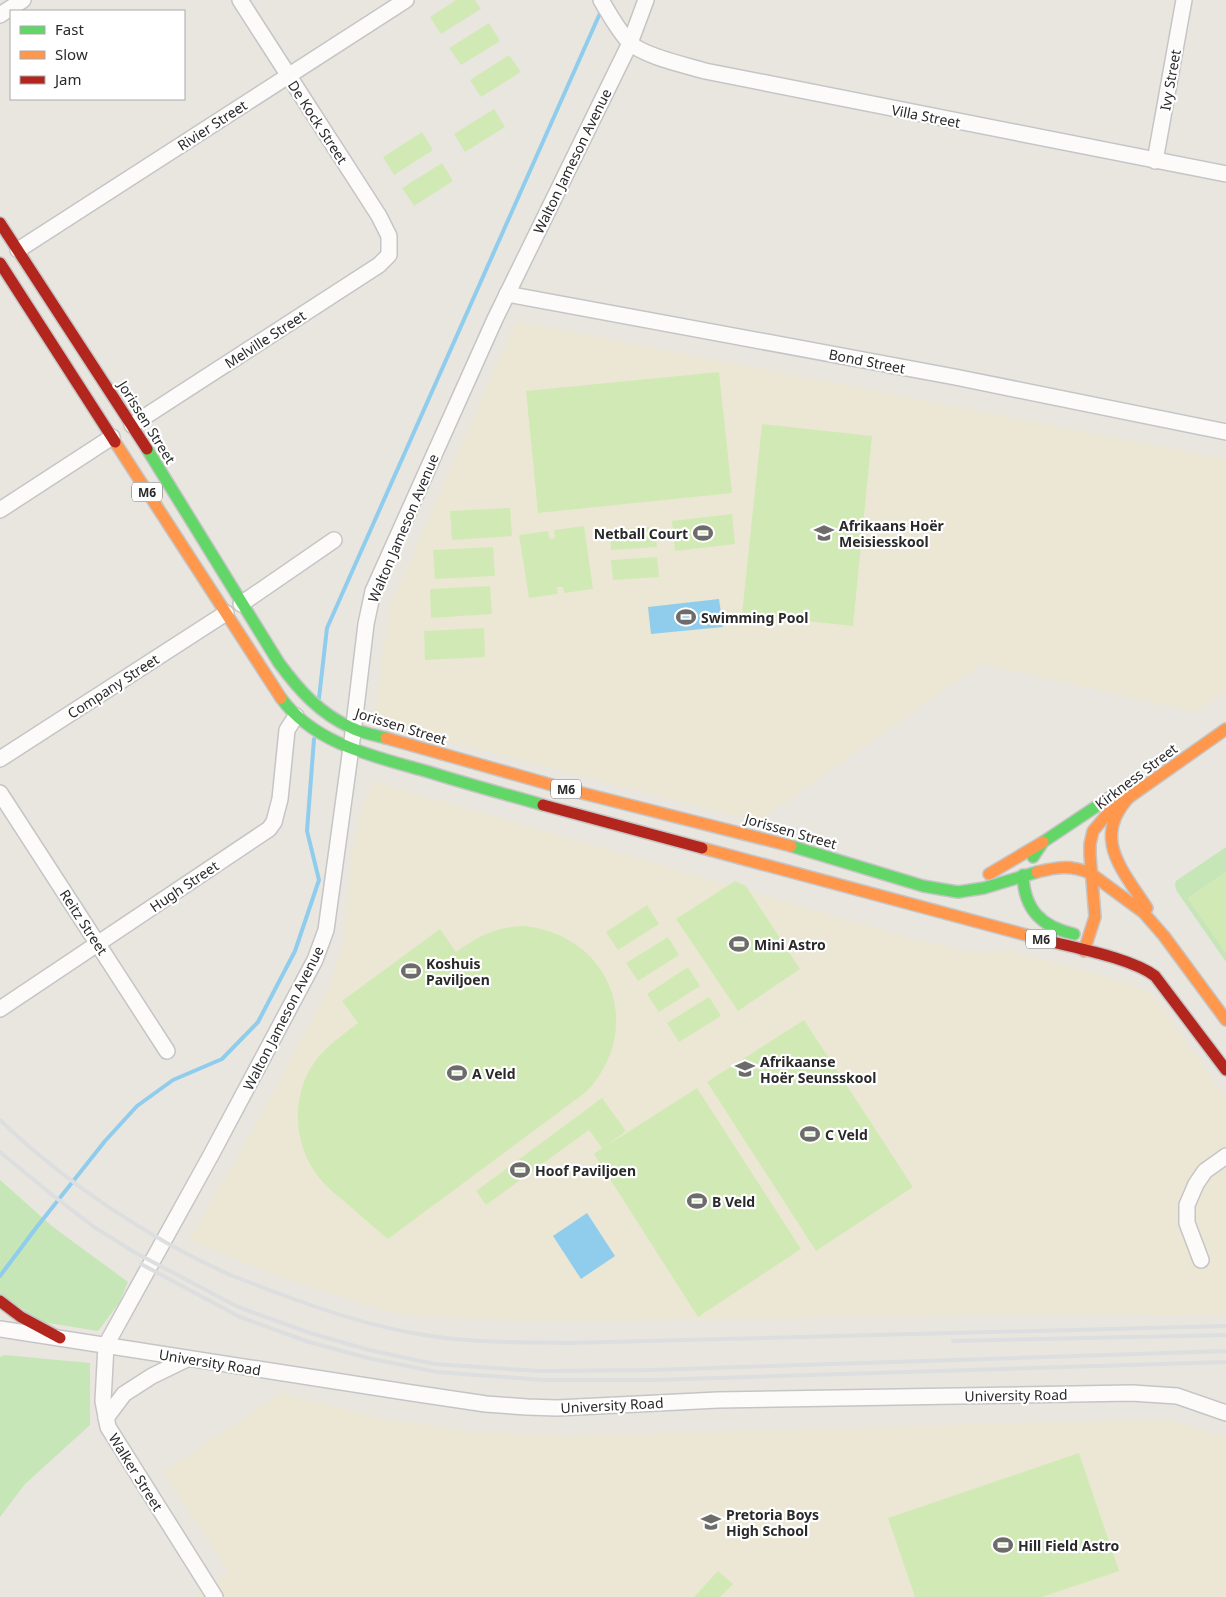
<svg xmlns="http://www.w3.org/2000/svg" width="1226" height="1597" viewBox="0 0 1226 1597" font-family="'Noto Sans',sans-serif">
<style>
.education{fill:#ece7d4}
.green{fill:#c6e6b7}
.pitch{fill:#d1eab5}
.water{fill:#90cded}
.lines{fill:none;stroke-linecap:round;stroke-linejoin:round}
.stream{stroke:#90cded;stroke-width:4}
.street-casing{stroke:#c6c5c6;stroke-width:18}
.fast-casing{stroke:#c6c5c6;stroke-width:14}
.slow-casing{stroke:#c6c5c6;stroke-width:14}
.jam-casing{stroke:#c6c5c6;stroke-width:14}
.street{stroke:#fcfbfa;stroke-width:15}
.fast{stroke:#63d668;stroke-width:11}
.slow{stroke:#ff974d;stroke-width:11}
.jam{stroke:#b3261e;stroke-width:11}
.rail{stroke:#dddedf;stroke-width:4}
.labels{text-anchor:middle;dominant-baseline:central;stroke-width:4.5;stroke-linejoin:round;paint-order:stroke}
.shield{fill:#fff;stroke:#6a6a6a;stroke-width:1}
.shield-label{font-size:12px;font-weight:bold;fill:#2a2a2a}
.street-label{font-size:14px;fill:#2a2a2a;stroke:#fff}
.poi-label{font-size:14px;font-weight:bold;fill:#2a2a2a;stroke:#fff;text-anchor:start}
</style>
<rect width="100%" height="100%" fill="#e9e6e0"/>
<g class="education">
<polygon points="516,321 1226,459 1226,692 1195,712 981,664 758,822 373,722 389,608"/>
<polygon points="374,781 914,939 972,952 1010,950 1134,984 1154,996 1226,1098 1226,1316 1027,1315 550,1322 419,1317 397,1314 335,1295 281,1277 189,1240 248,1138 329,988 342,946 353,848 360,811"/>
<polygon points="281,1393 379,1418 469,1431 568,1435 1164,1419 1220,1435 1226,1439 1226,1597 194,1597 229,1572 163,1472"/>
</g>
<g class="green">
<polygon points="1226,847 1226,872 1188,898 1226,953 1226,962 1176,890 1175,884 1176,881"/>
<polygon points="0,1180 53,1227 128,1282 119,1303 98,1331 42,1322 0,1294"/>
<polygon points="5,1355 90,1363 90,1425 25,1484 0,1517 0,1357"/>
</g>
<g class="pitch">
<polygon points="456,0 475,0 481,9 441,34 430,17"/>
<polygon points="489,23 500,41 461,65 449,48"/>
<polygon points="509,55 521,72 481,97 470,80"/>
<polygon points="494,109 505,127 465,152 454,134"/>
<polygon points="422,132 433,150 394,175 383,157"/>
<polygon points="442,163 453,181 414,206 402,188"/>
<polygon points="719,372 732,493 538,513 526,391"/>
<polygon points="762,424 872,436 853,626 742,614"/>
<polygon points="510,508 512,536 452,540 450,511"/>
<polygon points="732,514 735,544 675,551 672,521"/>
<polygon points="584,526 593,589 564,593 563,587 557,587 558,594 529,598 519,535 548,531 550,539 555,538 554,530"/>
<polygon points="655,527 657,547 611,550 610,530"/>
<polygon points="493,547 495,576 435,579 433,550"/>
<polygon points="657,557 659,577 613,580 611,560"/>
<polygon points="490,586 492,614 431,618 430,589"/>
<polygon points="484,628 485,657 425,660 424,631"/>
<polygon points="1226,872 1226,953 1188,898"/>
<polygon points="735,881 746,886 800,969 738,1011 676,919"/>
<polygon points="647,905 659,924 618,950 606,932"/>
<path d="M525,926C612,936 646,1029 586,1092L388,1239C373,1227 359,1214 345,1202C335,1194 325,1186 317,1175C291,1140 291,1088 320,1055C331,1043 345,1033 358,1023L342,1001L440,929L456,952C480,935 496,927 525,926Z"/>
<polygon points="668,937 679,955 638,981 626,963"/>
<polygon points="688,967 700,986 659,1012 647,994"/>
<polygon points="709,997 721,1016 679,1042 667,1023"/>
<polygon points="804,1020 913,1187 816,1251 707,1082"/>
<polygon points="697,1088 801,1249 698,1317 594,1154 602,1148 589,1130 486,1205 476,1191 602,1098 626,1131 606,1146"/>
<polygon points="1079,1453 1119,1571 1042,1597 915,1597 888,1518"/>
<polygon points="718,1571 733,1584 720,1597 694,1597"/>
</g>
<g class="water">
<polygon points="719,599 723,627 651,634 648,607"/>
<polygon points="587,1213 615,1256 581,1279 553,1236"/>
</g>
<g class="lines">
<g class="stream">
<polyline points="319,698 327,628 601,11"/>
<polyline points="0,1276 36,1228 105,1141 137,1106 173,1080 222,1059 258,1022 295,951 319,880 307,831 314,739"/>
</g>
<defs>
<g id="street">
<path d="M601,0C609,14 618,30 629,42C643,56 685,65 705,71L1226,174"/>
<polyline points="0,15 23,0"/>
<polyline points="1155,161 1184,0"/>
<polyline points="18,250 406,0"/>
<polyline points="507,294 955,377 1226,432"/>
<polyline points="132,425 379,265 389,255 389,236 379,216 240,0"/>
<polyline points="0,510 112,437"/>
<polyline points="241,604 334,540"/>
<polyline points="0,759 226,613"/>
<polyline points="0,793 167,1051"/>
<polyline points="0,1009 269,829 274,822 280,799 287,730 296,716"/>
<polyline points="1201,1260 1187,1223 1187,1205 1196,1184 1205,1171 1226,1156"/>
<polyline points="0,1329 412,1393 486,1404 527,1407 557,1408 718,1400 1132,1393 1177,1396 1226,1413"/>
<polyline points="106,1418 124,1394 152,1376 187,1359"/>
<polyline points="215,1597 108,1427 103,1401 106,1345 211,1155 315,960 326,930 353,733 366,624 373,591 495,319 630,43 646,0"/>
</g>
<g id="fast">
<path d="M147,449L279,663C299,690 320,714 352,728C362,733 375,735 386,738"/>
<path d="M281,698C315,745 377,757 429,772C467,784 505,794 543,805"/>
<polyline points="791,846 923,886 958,892 984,888 1037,872"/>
<polyline points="1033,857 1043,842 1112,796"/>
<path d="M1023,875C1024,910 1042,927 1074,934"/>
</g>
<g id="slow">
<polyline points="115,442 281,698"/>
<polyline points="386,738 566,789 791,846"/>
<path d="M1132,794C1090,836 1121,868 1147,908"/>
<polyline points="702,848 1045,940"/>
<path d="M1037,872C1058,867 1070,865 1090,873L1143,912L1164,936L1226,1020"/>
<polyline points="989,874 1043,842"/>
<polyline points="1084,951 1095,917 1090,855 1090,844 1093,831 1111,810 1226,729"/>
</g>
<g id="jam">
<polyline points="0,223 147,449"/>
<polyline points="0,263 115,442"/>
<polyline points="543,805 702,848"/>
<path d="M1045,940C1075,948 1131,958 1155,976L1226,1070"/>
<polyline points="0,1301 21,1317 60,1338"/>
</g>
</defs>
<use href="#street" class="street-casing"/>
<use href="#fast" class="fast-casing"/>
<use href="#slow" class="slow-casing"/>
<use href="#jam" class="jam-casing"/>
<use href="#street" class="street"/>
<use href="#fast" class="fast"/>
<use href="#slow" class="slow"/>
<use href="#jam" class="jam"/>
<g class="rail">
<path d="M0,1120C63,1181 148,1238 228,1274C245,1281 263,1287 280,1294C325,1311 371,1326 418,1334C468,1343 518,1342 568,1343L1226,1326"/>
<polyline points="0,1152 51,1194 94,1227 134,1252 238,1307 310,1333 369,1350 434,1364 539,1371 652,1370 1226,1351"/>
<polyline points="141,1264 240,1317 309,1342 368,1358 437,1372 543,1380 653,1380 1226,1362"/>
<polyline points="953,1341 1226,1335"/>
</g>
</g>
<defs>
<symbol id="stadium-bare" viewBox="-9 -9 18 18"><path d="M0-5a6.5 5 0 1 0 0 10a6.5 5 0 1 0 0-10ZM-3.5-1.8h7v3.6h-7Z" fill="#6d6c6a" stroke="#fff" stroke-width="2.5" paint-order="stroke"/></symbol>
<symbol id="school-bare" viewBox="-9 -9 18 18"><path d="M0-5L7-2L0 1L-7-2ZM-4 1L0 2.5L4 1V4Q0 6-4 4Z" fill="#6d6c6a" stroke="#fff" stroke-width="2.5" paint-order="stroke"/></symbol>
</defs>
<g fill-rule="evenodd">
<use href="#stadium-bare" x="689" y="519" width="28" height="28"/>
<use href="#school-bare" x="810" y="519" width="28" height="28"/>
<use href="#stadium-bare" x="672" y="603" width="28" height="28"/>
<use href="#stadium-bare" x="725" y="930" width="28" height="28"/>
<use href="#stadium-bare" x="397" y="957" width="28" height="28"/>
<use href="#school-bare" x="731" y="1055" width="28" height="28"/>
<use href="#stadium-bare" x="443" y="1059" width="28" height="28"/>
<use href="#stadium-bare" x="796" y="1120" width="28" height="28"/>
<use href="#stadium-bare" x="506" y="1156" width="28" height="28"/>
<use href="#stadium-bare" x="683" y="1187" width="28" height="28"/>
<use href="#school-bare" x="697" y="1508" width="28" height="28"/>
<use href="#stadium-bare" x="989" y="1531" width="28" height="28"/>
</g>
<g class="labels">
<g class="shield">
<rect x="132" y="482.5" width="30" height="19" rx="4"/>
<rect x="551" y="779.5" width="30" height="19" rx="4"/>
<rect x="1026" y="929.5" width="30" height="19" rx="4"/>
</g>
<g class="shield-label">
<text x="147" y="492">M6</text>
<text x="566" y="789">M6</text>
<text x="1041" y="939">M6</text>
</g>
<g class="street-label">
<text transform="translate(1170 80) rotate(-80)">Ivy Street</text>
<text transform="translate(926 116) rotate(11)">Villa Street</text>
<text transform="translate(318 122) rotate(57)">De Kock Street</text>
<text transform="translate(212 125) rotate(-33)">Rivier Street</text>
<text transform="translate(572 161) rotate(-64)">Walton Jameson Avenue</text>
<text transform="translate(265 339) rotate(-33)">Melville Street</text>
<text transform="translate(867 361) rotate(11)">Bond Street</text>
<text transform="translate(147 422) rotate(58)">Jorissen Street</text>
<text transform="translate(403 528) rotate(-67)">Walton Jameson Avenue</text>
<text transform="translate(113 686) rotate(-33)">Company Street</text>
<text transform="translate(401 726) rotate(17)">Jorissen Street</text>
<text transform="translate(1136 776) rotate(-37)">Kirkness Street</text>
<text transform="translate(791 831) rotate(16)">Jorissen Street</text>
<text transform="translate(184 886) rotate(-34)">Hugh Street</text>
<text transform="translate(84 922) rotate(57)">Reitz Street</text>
<text transform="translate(283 1018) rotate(-63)">Walton Jameson Avenue</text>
<text transform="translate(210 1362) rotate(9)">University Road</text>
<text transform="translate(1016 1395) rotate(-1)">University Road</text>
<text transform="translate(612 1405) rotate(-3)">University Road</text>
<text transform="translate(136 1472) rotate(58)">Walker Street</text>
</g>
<g class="poi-label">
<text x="839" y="525">Afrikaans Hoër<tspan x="839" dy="16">Meisiesskool</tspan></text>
<text x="688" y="533" text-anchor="end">Netball Court</text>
<text x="701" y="617">Swimming Pool</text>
<text x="754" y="944">Mini Astro</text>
<text x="426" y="963">Koshuis<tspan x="426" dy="16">Paviljoen</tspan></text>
<text x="760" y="1061">Afrikaanse<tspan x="760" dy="16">Hoër Seunsskool</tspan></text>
<text x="472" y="1073">A Veld</text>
<text x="825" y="1134">C Veld</text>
<text x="535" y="1170">Hoof Paviljoen</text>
<text x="712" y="1201">B Veld</text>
<text x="726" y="1514">Pretoria Boys<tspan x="726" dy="16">High School</tspan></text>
<text x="1018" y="1545">Hill Field Astro</text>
</g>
</g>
<rect x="10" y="10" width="175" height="90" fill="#ffffff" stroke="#aaaaaa"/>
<rect x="20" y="26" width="25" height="8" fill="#63d668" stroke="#aaaaaa"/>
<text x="55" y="35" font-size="15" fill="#2a2a2a">Fast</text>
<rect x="20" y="51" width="25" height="8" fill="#ff974d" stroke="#aaaaaa"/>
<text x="55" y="60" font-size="15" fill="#2a2a2a">Slow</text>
<rect x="20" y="76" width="25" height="8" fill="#b3261e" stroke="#aaaaaa"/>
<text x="55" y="85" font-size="15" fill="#2a2a2a">Jam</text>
</svg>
